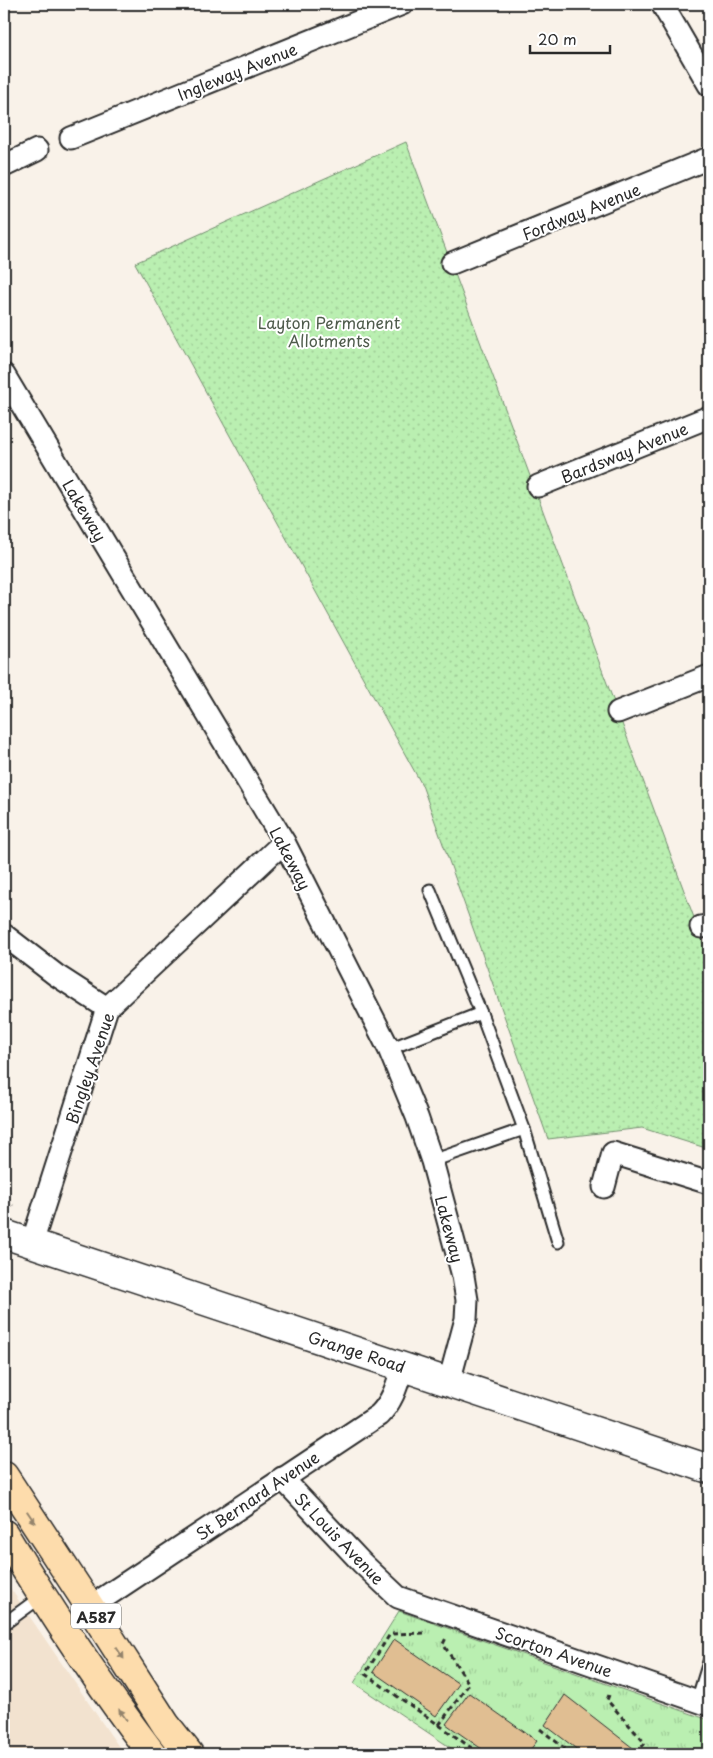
<svg xmlns="http://www.w3.org/2000/svg" width="713" height="1758" viewBox="0 0 713 1758" font-family="'Playpen Sans',sans-serif">
<style>
.built{fill:#f2e2cf}
.grass{fill:url(#grass-tufts);stroke:#728d6e}
.park{fill:url(#park-dots);stroke:#728d6e}
.building{fill:#e0be92;stroke:#2b2b2b}
.lines{fill:none;stroke-linecap:round;stroke-linejoin:round}
.lane-casing{stroke:#2b2b2b;stroke-width:15}
.street-casing{stroke:#2b2b2b;stroke-width:25}
.secondary-casing{stroke:#2b2b2b;stroke-width:31}
.primary-casing{stroke:#2b2b2b;stroke-width:31}
.path{stroke:#2b2b2b;stroke-width:3;stroke-dasharray:5 4;stroke-linecap:butt}
.lane{stroke:#fff;stroke-width:11}
.street{stroke:#fff;stroke-width:21}
.secondary{stroke:#fff;stroke-width:28}
.primary{stroke:#fddcac;stroke-width:28}
.oneway{fill:#94846c}
.labels{text-anchor:middle;dominant-baseline:central;stroke-width:4;stroke-linejoin:round;paint-order:stroke}
.shield{fill:#fff;stroke:#6b6b6b;stroke-width:1}
.shield-label{font-size:15px;font-weight:bold;fill:#2b2b2b}
.street-label{font-size:16px;fill:#2b2b2b;stroke:#fff}
.park-label{font-size:16px;fill:#4f5c4c;stroke:#fff}
</style>
<defs>
<pattern id="grass-tufts" width="24" height="20" patternUnits="userSpaceOnUse" patternTransform="scale(1.25)"><rect width="24" height="20" fill="#baefb1"/><path d="M3 7l-1-3M5 7V3M7 7l1-3M15 17l-1-3M17 17v-4M19 17l1-3" fill="none" stroke="#a0cd98"/></pattern>
<pattern id="park-dots" width="8" height="8" patternUnits="userSpaceOnUse" patternTransform="scale(1.25)"><rect width="8" height="8" fill="#baefb1"/><path d="M2 2h.1M6 6h.1" fill="none" stroke="#a0cd98" stroke-width="1.8" stroke-linecap="round"/></pattern>
</defs>
<rect width="100%" height="100%" fill="#f9f2e9"/>
<filter id="ink" filterUnits="userSpaceOnUse"><feTurbulence type="fractalNoise" baseFrequency=".02" numOctaves="2"/><feDisplacementMap in="SourceGraphic" scale="10" xChannelSelector="R" yChannelSelector="G"/><feConvolveMatrix kernelMatrix="1 2 1 2 8 2 1 2 1" color-interpolation-filters="sRGB"/></filter>
<g filter="url(#ink)">
<polygon class="built" points="4,1579 103,1724 124,1754 4,1754"/>
<polygon class="grass" points="399,1611 709,1720 709,1754 460,1754 354,1683"/>
<polygon class="park" points="406,142 709,958 709,1149 642,1128 548,1139 422,785 135,263"/>
<g class="building">
<polygon points="394,1639 459,1684 436,1716 373,1672"/>
<polygon points="469,1693 537,1741 527,1754 489,1754 446,1724"/>
<polygon points="565,1695 633,1748 628,1754 583,1754 545,1725"/>
</g>
<g class="lines">
<defs>
<g id="lane">
<polyline points="430,890 481,1013 524,1129 558,1242"/>
<polyline points="389,1049 481,1013"/>
<polyline points="432,1161 524,1129"/>
<polyline points="4,1624 42,1596"/>
<polyline points="697,1701 709,1662"/>
</g>
<g id="street">
<polyline points="662,4 709,85"/>
<polyline points="71,138 402,4"/>
<polyline points="4,166 37,150"/>
<polyline points="452,263 709,158"/>
<polyline points="4,375 284,842 389,1049 417,1117 432,1161 463,1276 467,1300 466,1319 449,1382"/>
<polyline points="538,486 709,417"/>
<polyline points="618,712 709,676"/>
<polyline points="701,927 709,926"/>
<polyline points="4,935 56,975 107,1008"/>
<polyline points="604,1187 613,1153 709,1183"/>
<polyline points="32,1243 107,1008 284,842"/>
<polyline points="282,1478 362,1563 398,1597 709,1705"/>
<path d="M90,1607L379,1415C393,1401 397,1385 403,1366"/>
</g>
<polyline id="secondary" points="4,1234 709,1469"/>
<g id="primary">
<polyline points="4,1476 90,1607 166,1725 189,1754"/>
<path d="M4,1534C50,1610 99,1684 152,1754"/>
</g>
</defs>
<use href="#lane" class="lane-casing"/>
<use href="#street" class="street-casing"/>
<use href="#secondary" class="secondary-casing"/>
<use href="#primary" class="primary-casing"/>
<g class="path">
<polyline points="4,1203 13,1206"/>
<polyline points="424,1633 390,1634 365,1674 439,1725 469,1684 443,1644 446,1638"/>
<polyline points="609,1695 607,1700 645,1743 636,1754"/>
<polyline points="439,1725 480,1754"/>
<polyline points="540,1729 572,1754"/>
</g>
<use href="#lane" class="lane"/>
<use href="#street" class="street"/>
<use href="#secondary" class="secondary"/>
<use href="#primary" class="primary"/>
</g>
<defs><path id="oneway-solid" d="M-6-.8H1V-3.2L6.5 0L1 3.2V.8H-6Z" transform="scale(1.25)"/></defs>
<g class="oneway">
<use href="#oneway-solid" transform="translate(31 1517) rotate(56)"/>
<use href="#oneway-solid" transform="translate(120 1653) rotate(57)"/>
<use href="#oneway-solid" transform="translate(123 1715) rotate(-125)"/>
</g>
</g>
<g class="labels">
<rect class="shield" x="71" y="1603.5" width="50" height="25" rx="4"/>
<g class="shield-label">
<text x="96" y="1616">A587</text>
</g>
<g class="street-label">
<text transform="translate(237 71) rotate(-22)">Ingleway Avenue</text>
<text transform="translate(581 211) rotate(-22)">Fordway Avenue</text>
<text transform="translate(624 452) rotate(-22)">Bardsway Avenue</text>
<text transform="translate(85 510) rotate(59)">Lakeway</text>
<text transform="translate(291 858) rotate(62)">Lakeway</text>
<text transform="translate(89 1068) rotate(-71)">Bingley Avenue</text>
<text transform="translate(450 1229) rotate(75)">Lakeway</text>
<text transform="translate(357 1351) rotate(18)">Grange Road</text>
<text transform="translate(257 1495) rotate(-34)">St Bernard Avenue</text>
<text transform="translate(340 1538) rotate(46)">St Louis Avenue</text>
<text transform="translate(554 1651) rotate(19)">Scorton Avenue</text>
</g>
<g class="park-label">
<text x="329" y="322">Layton Permanent<tspan x="329" dy="18">Allotments</tspan></text>
</g>
</g>
<rect width="713" height="1758" fill="none" stroke="#fff" stroke-width="20"/>
<rect x="10" y="10" width="693" height="1738" fill="none" stroke="#2b2b2b" stroke-width="2" filter="url(#ink)"/>
<path d="M530 45v8h80v-8" fill="none" stroke="#2b2b2b" stroke-width="2.5"/>
<text x="538" y="45" font-size="15" fill="#2b2b2b" stroke="#ffffff" stroke-width="4" paint-order="stroke">20 m</text>
</svg>
